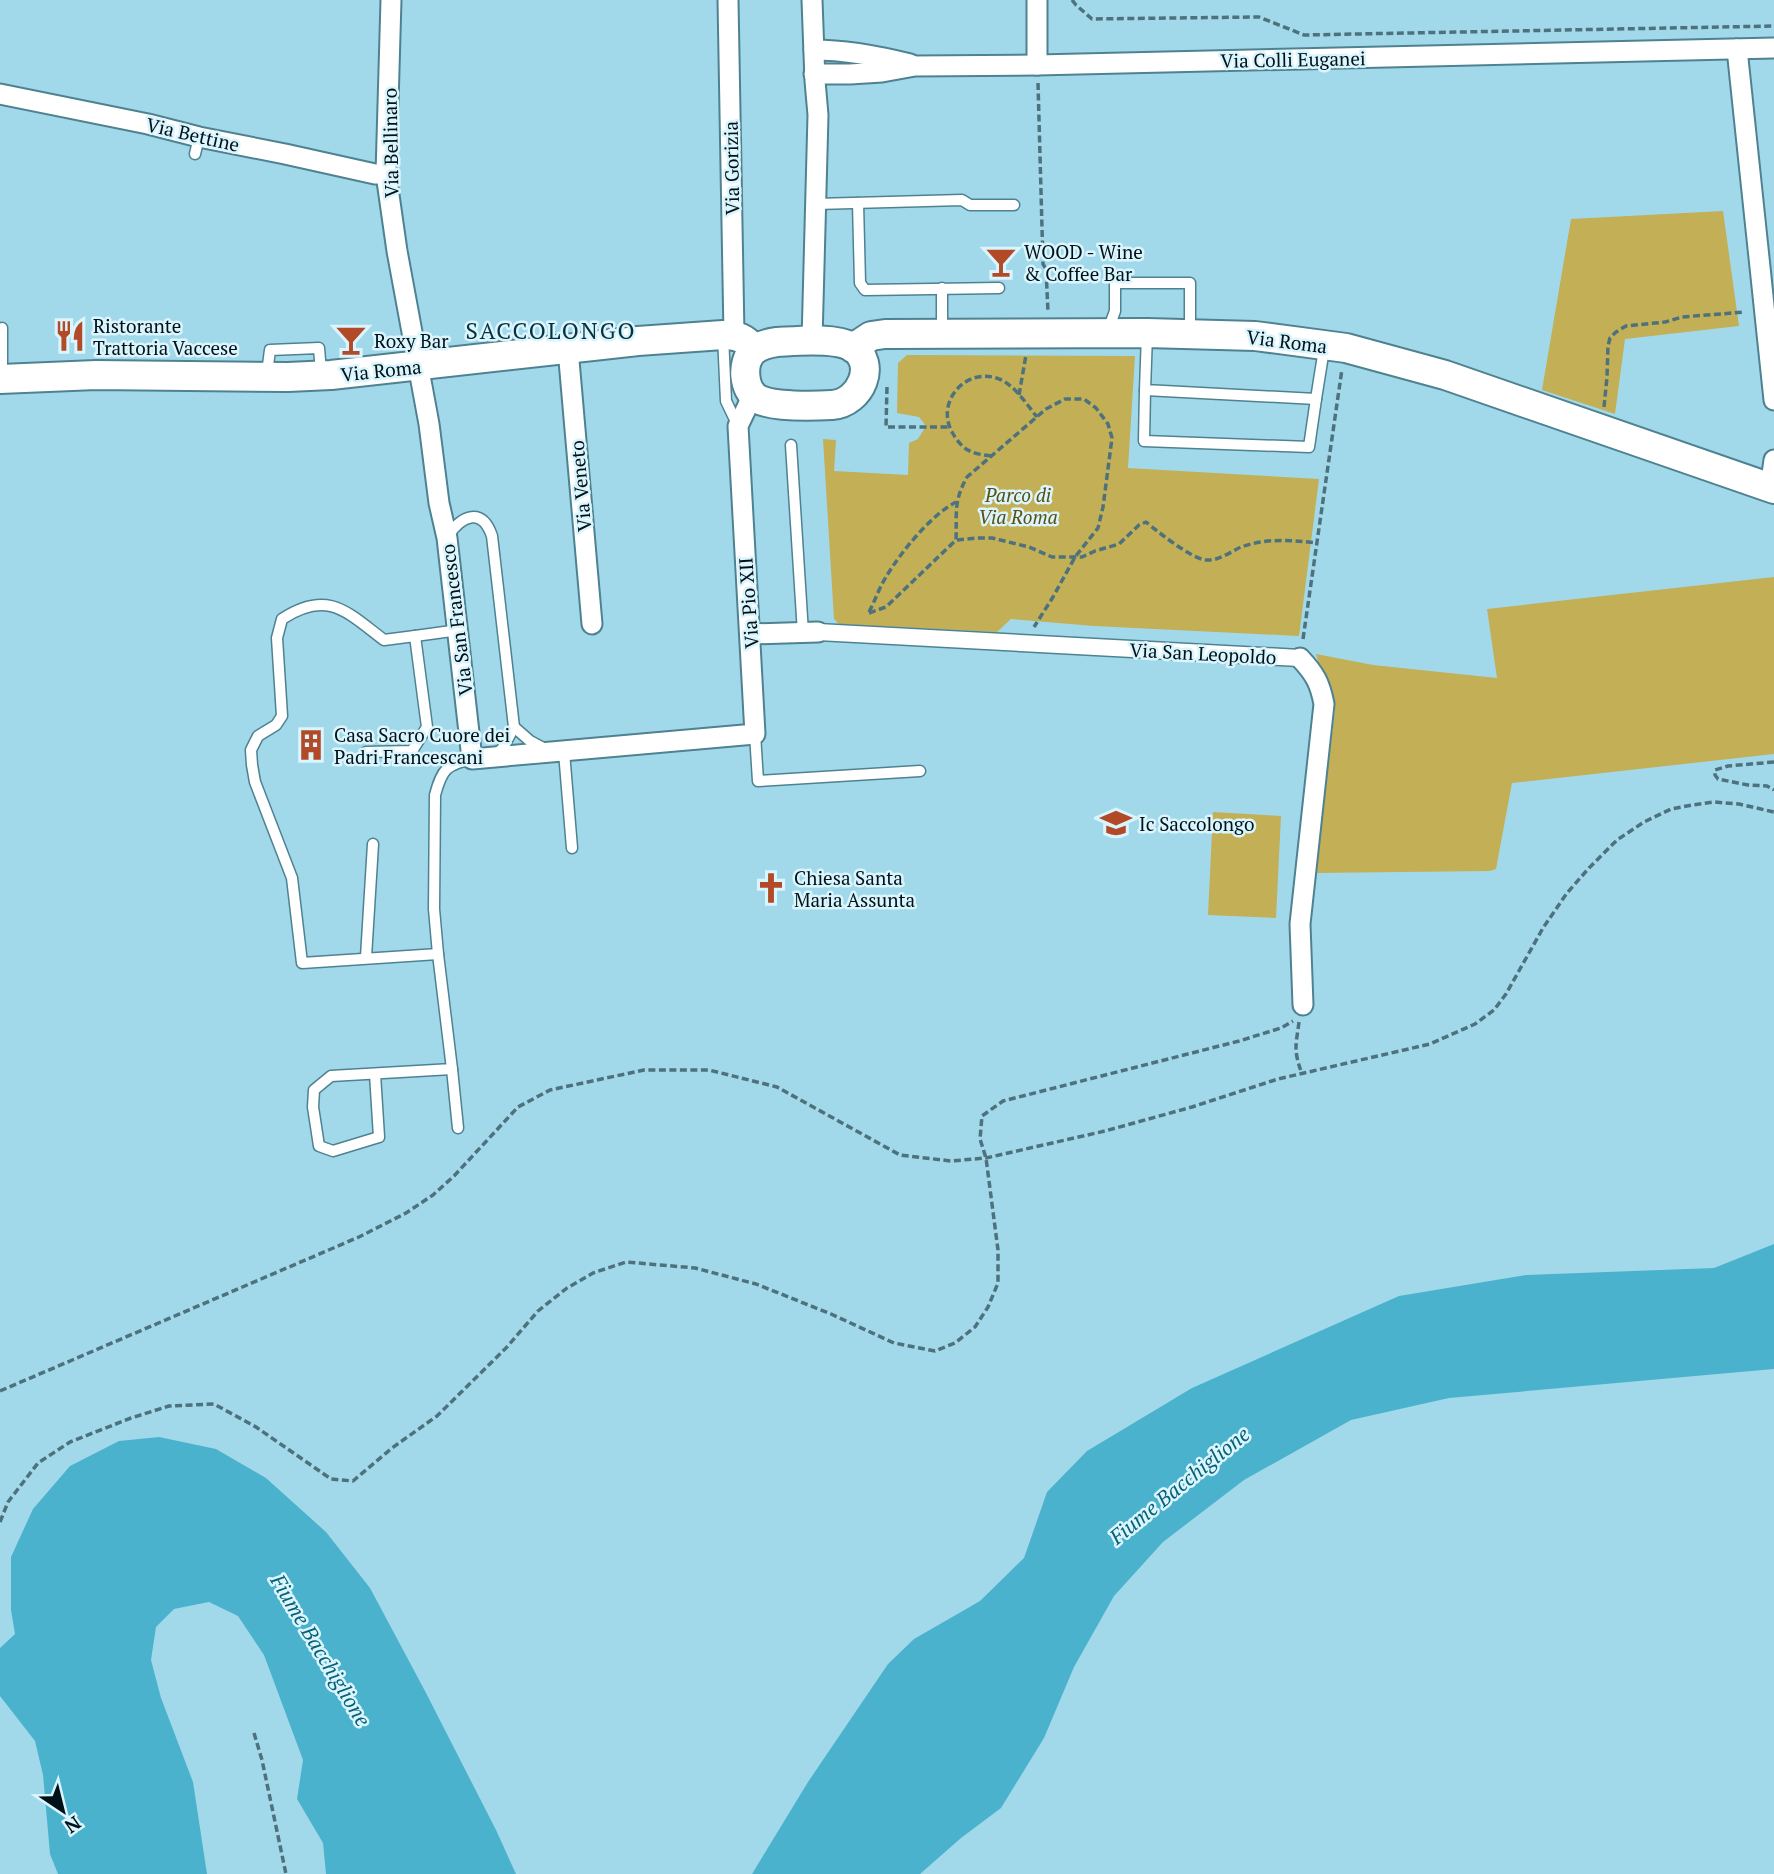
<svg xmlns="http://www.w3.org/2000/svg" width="1774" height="1874" viewBox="0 0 1774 1874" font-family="'PT Serif',serif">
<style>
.green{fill:#c2af56}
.water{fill:#4bb2cd}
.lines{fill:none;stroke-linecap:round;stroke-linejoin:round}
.service-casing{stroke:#4e8291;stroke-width:13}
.pedestrian-casing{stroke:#4e8291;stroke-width:19}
.minor-casing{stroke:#4e8291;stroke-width:23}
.secondary-casing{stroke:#4e8291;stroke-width:32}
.path{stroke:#4e727d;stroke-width:3.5;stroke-dasharray:7 3.5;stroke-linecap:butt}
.service{stroke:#fff;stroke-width:10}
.pedestrian{stroke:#fff;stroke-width:16}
.minor{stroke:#fff;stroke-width:19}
.secondary{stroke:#fff;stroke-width:28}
.labels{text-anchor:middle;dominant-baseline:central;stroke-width:5;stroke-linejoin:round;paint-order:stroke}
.street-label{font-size:19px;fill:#001218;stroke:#daf5fd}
.poi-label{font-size:19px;fill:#001218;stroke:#daf5fd;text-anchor:start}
.park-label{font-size:19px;font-style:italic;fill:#5b4f11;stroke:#daf5fd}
.water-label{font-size:21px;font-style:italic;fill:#076174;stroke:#daf5fd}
.quarter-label{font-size:23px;letter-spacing:2px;fill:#07323d;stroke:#daf5fd}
</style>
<rect width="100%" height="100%" fill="#a2d9ea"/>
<g class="green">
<polygon points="1723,211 1739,326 1625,339 1615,414 1542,390 1571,219"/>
<polygon points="907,355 1135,356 1128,468 1319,479 1299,636 1094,626 1011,619 997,632 839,624 834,619 823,439 836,440 834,471 908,475 909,443 918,439 926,426 919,417 897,413 898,363"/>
<polygon points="1774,577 1774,754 1512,783 1496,869 1490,871 1315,873 1335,710 1331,690 1320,669 1316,654 1373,665 1497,678 1487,609"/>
<polygon points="1213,812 1281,816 1276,918 1208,915"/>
</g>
<g class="water">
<polygon points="1774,1244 1774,1369 1449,1398 1351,1420 1244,1480 1163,1542 1114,1596 1074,1667 1044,1738 1001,1808 961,1838 920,1874 752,1874 808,1782 888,1664 914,1639 980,1601 1024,1558 1047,1492 1087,1451 1192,1388 1399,1296 1526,1275 1714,1268"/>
<polygon points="159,1437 216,1449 266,1478 326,1532 370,1588 425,1691 496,1830 516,1874 326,1874 323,1843 297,1799 303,1760 264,1655 238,1616 209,1602 174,1609 156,1627 151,1660 161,1698 193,1782 207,1874 58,1874 50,1854 43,1775 35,1741 0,1696 0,1648 15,1634 11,1610 11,1557 33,1509 70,1466 119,1441"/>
</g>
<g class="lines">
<defs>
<g id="service">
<polyline points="195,154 199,137"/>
<polyline points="858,203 860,283 865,290 999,288"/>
<polyline points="816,204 962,200 970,205 1014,205"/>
<polyline points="942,288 942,330"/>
<polyline points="1108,330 1115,311 1115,283 1190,283 1190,333"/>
<polyline points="1147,334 1145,390 1316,399 1324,349"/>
<polyline points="723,336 726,401 738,426"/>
<polyline points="267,373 270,350 319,348 321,372"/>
<polyline points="2,378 2,328"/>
<polyline points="1145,390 1144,441 1309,447 1316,399"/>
<polyline points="791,445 803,633"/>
<path d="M448,536C462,515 482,507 492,536L514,727L530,741L545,749"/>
<polyline points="415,636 459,630"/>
<polyline points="755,734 758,781 920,771"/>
<path d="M366,752L412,751L427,727L415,636L384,640C347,612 328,589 282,619L277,638L282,716L276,725L258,736L251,750L252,765L255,782L292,878L302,963L438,954L434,909L435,795C442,769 446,765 472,759"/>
<polyline points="564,752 572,848"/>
<polyline points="495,755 503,748 514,727"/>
<polyline points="366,957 373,844"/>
<polyline points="452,1069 458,1128"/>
<polyline points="375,1074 379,1137 333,1151 319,1146 313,1107 314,1090 331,1076 452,1069 438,954"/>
</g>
<polyline id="pedestrian" points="818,632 1300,658"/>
<g id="minor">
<polyline points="391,0 386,174 397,251 429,424 439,503 447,538 472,759 755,734 738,426 748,405 755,398"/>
<polyline points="728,0 734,335"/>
<polyline points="812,0 815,81 818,115 812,341"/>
<polyline points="1037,0 1037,65"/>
<polyline points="1737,49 1774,400"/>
<path d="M814,50C847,50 878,56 910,64"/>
<polyline points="814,74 850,74 882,72 915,66 1037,65 1774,48"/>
<polyline points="0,94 148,124 199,137 285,154 375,174 386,174"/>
<polyline points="568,349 592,624"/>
<polyline points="1772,474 1774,460"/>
<polyline points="750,634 818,632"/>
<path d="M1300,658C1315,674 1320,683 1324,704L1300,924L1303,1005"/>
</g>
<g id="secondary">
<path d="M777,342C797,341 835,337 852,347C878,363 861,403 832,405C814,406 772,407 758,399C743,390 741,363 753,351C760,345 769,343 777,342Z"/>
<polyline points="853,348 871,336 885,334 1147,333 1255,336 1346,348 1445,375 1774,489"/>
<path d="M0,379L96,375L288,377L331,375L638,341L723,335C737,335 746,338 754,350"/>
</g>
</defs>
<use href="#service" class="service-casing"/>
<use href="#pedestrian" class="pedestrian-casing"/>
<use href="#minor" class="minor-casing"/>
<use href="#secondary" class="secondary-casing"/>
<g class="path">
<polyline points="1072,0 1076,5 1092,19 1259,17 1304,35 1774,26"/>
<polyline points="1038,83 1043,264 1046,269 1048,312"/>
<polyline points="887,387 886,427 949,427"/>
<polyline points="1019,395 1026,355"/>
<polyline points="1604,407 1607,377 1608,346 1610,338 1616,332 1626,326 1665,322 1682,317 1745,312"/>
<path d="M991,456C984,455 976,454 970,451C962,448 956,439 952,432C935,401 967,366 999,379C1015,385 1027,405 1037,417"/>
<path d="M957,540L977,538H992L1029,547L1052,557H1082L1095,551L1119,544L1139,525L1146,522C1158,532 1192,559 1206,560C1219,561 1230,552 1241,547C1267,538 1290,540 1317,543"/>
<path d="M869,612C875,601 879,588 886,577C900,553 931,515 956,502"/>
<path d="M869,613L886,607L956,540C957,514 953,502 967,477L1046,409L1065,399H1084L1096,408L1108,424L1112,438L1103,507L1098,528L1075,557L1053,597L1034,627"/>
<polyline points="1303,639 1342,369"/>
<polyline points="1774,762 1728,766 1715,770 1715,775 1718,779 1748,785 1767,786 1774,790"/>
<path d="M1299,1022C1296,1046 1293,1049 1302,1074"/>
<polyline points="0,1391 359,1237 406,1213 433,1195 454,1176 518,1107 550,1090 644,1070 709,1070 777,1087 900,1155 951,1161 986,1158 1105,1131 1192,1107 1278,1079 1430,1044 1475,1024 1494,1010 1506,994 1543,928 1567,893 1589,868 1617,840 1644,822 1671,809 1692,805 1714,802 1739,804 1774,812"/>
<polyline points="0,1522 8,1502 38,1463 70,1442 131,1418 169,1406 214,1404 256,1427 331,1479 353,1481 392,1448 437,1416 506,1348 538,1311 567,1288 593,1273 626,1262 695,1268 756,1284 831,1314 894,1343 935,1351 955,1343 975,1327 988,1307 998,1283 998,1250 986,1158 980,1139 982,1116 1003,1101 1239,1041 1281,1028 1293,1021"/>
<polyline points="254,1733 262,1760 286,1874"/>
</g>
<use href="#service" class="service"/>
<use href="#pedestrian" class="pedestrian"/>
<use href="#minor" class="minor"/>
<use href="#secondary" class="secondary"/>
</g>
<defs>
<symbol id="bar-bare" viewBox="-9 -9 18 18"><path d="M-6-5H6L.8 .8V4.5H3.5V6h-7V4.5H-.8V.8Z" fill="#b24a28" stroke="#daf5fd" stroke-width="2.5" paint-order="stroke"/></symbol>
<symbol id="restaurant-bare" viewBox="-9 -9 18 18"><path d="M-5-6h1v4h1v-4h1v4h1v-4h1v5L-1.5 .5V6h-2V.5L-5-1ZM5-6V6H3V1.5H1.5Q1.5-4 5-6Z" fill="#b24a28" stroke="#daf5fd" stroke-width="2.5" paint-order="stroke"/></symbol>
<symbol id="building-bare" viewBox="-9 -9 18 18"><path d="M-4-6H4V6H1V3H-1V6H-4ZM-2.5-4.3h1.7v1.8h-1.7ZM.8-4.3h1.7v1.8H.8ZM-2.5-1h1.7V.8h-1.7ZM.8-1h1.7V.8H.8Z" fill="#b24a28" stroke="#daf5fd" stroke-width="2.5" paint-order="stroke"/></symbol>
<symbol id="school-bare" viewBox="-9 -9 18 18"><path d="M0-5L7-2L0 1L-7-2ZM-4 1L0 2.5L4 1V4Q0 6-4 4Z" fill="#b24a28" stroke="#daf5fd" stroke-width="2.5" paint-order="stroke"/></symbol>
<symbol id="church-bare" viewBox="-9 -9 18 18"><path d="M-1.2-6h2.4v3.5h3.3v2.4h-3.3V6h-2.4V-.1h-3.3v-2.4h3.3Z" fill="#b24a28" stroke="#daf5fd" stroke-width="2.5" paint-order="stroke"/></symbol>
</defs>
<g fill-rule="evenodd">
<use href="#bar-bare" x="979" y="240" width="44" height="44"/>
<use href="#restaurant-bare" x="48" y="314" width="44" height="44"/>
<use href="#bar-bare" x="329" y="318" width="44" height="44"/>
<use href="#building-bare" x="289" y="723" width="44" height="44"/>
<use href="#school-bare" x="1094" y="801" width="44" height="44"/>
<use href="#church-bare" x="749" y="866" width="44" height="44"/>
</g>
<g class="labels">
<g class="street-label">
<text transform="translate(1293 59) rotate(-1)">Via Colli Euganei</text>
<text transform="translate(193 134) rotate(13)">Via Bettine</text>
<text transform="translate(390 143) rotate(-91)">Via Bellinaro</text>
<text transform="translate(731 168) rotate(-91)">Via Gorizia</text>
<text transform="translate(1287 341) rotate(7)">Via Roma</text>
<text transform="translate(381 370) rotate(-6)">Via Roma</text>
<text transform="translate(580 486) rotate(-95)">Via Veneto</text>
<text transform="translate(748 603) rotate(-94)">Via Pio XII</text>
<text transform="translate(456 620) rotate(-97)">Via San Francesco</text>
<text transform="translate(1203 653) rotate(3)">Via San Leopoldo</text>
</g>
<g class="poi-label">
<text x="1024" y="251">WOOD - Wine<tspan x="1024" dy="22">&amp; Coffee Bar</tspan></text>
<text x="93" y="325">Ristorante<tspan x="93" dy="22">Trattoria Vaccese</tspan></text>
<text x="374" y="340">Roxy Bar</text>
<text x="334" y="734">Casa Sacro Cuore dei<tspan x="334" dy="22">Padri Francescani</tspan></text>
<text x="1139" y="823">Ic Saccolongo</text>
<text x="794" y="877">Chiesa Santa<tspan x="794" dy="22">Maria Assunta</tspan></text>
</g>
<g class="park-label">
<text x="1018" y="494">Parco di<tspan x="1018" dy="22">Via Roma</tspan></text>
</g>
<g class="water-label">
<text transform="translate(1179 1485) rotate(-39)">Fiume Bacchiglione</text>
<text transform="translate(321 1650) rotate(59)">Fiume Bacchiglione</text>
</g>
<g class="quarter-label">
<text x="551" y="330">SACCOLONGO</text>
</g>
</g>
<g transform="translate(63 1811) rotate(145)" stroke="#daf5fd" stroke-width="5" paint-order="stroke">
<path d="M0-5L12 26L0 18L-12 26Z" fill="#001218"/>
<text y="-10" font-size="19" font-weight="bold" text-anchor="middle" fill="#001218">N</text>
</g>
</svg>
